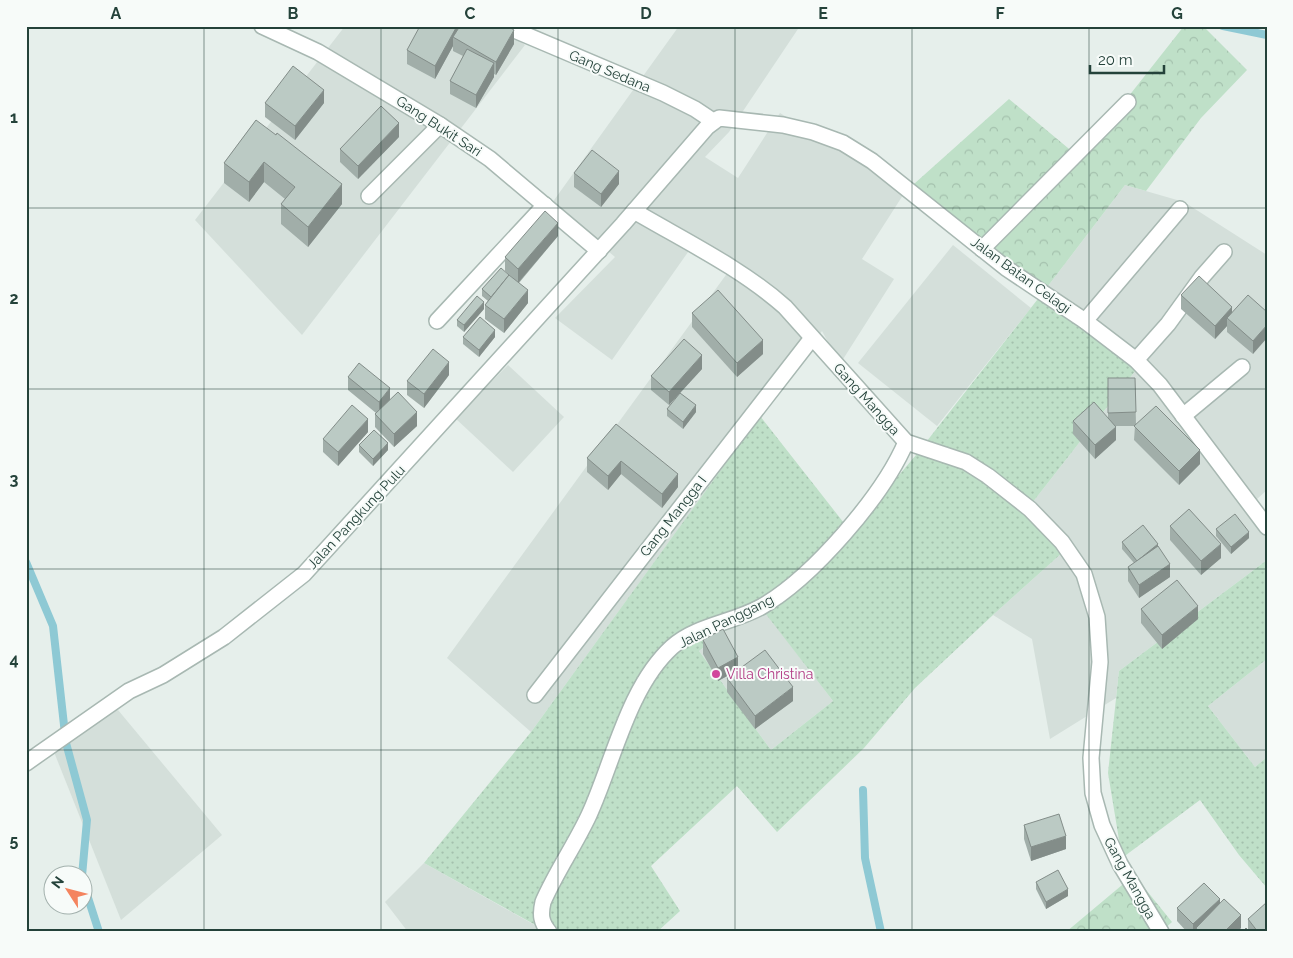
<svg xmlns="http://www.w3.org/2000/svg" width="1293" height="958" viewBox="0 0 1293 958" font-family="Raleway,sans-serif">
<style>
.built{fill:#d4dfda}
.grass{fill:url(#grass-dots);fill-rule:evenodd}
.forest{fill:url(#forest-crowns)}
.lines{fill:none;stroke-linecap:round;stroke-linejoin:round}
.stream{stroke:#8ec9d4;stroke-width:8}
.minor-casing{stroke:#a8b8b2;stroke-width:18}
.minor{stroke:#fff;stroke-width:15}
.wall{fill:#a1aea9}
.shaded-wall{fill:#838d89}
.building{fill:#bbcac4;stroke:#838d89}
.grid{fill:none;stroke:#24423a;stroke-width:1;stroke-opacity:0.55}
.hotel-dot{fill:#d1479c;stroke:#f7fbf9;stroke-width:2}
.labels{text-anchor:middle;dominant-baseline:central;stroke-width:4;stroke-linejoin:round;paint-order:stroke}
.street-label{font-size:14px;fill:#24423a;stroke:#f7fbf9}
.hotel-label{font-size:14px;fill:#b23c85;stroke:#f7fbf9;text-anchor:start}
.neatline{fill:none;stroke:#24423a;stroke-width:2}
.grid-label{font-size:16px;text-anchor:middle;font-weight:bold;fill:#24423a}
</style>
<defs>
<pattern id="grass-dots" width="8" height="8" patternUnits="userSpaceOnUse" patternTransform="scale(1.25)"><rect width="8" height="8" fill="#bfe0c8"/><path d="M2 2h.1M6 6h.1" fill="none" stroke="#a4c1ad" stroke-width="1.8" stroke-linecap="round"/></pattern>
<pattern id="forest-crowns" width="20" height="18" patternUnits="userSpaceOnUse" patternTransform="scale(1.25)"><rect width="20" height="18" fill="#bfe0c8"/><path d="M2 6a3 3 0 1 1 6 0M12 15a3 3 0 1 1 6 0" fill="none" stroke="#a4c1ad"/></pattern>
</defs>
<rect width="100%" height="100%" fill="#e6efeb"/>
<g class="built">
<polygon points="345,26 501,26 525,45 302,335 195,220"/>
<polygon points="679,26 800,26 729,132 705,157 738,178 780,113 868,168 905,192 862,259 894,279 840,364 822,331 531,732 447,658 731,268 693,245 612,360 555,318 615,257 552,203"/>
<polygon points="1125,185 1184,202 1267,255 1267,490 1257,499 1267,527 1267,560 1119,671 1116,698 1050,739 1032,639 993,615 1072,544 1029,507 1143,361 1048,286"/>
<polygon points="953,245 1031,308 937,426 858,363"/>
<polygon points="508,365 564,417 513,472 455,418"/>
<polygon points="759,604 833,701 771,750 699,651"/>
<polygon points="1267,659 1267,757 1255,767 1208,706"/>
<polygon points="118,710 222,835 121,920 50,742"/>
<polygon points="424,863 540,928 537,932 408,932 385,902"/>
</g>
<g class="grass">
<path d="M1048,286L1143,361L1029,507L1072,544L993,615L915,688L864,748L777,832L737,786L651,866L680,911L657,932H548L424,863L531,732L760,416L851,532L916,455ZM759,605L833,701L771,750L699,651Z"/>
<polygon points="1267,560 1267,659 1208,706 1255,767 1267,757 1267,888 1239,855 1200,800 1122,858 1108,773 1119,671"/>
</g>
<g class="forest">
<polygon points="1184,26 1203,26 1247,70 1201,118 1146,191 1125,185 1048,286 905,192 1009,99 1080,158"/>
<polygon points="1134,875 1172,922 1161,932 1066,932"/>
</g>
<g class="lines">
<g class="stream">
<polyline points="1223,26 1267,35"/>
<polyline points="26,562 53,626 66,743 87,820 82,876"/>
<polyline points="863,790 865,858 881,932"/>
<polyline points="82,879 99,932"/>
</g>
<defs>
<g id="minor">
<polyline points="262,26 318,52 440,125 490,159 599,251"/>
<polyline points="505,26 663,93 695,109 713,121"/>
<polyline points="369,196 440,125"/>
<path d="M634,211C685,241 741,268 785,307L906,442L966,462L988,476L1030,509L1062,542L1084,574L1097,617L1100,662L1091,758L1093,793L1102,825L1120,864L1161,932"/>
<polyline points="982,249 1128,102"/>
<polyline points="437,321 545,205"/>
<polyline points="1085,321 1180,209"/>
<polyline points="1136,360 1168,324 1202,277 1224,252"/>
<polyline points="1183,416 1242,367"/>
<polyline points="535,695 812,338"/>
<polyline points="26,763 129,691 163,675 224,637 304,574 623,224 707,127 719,118 783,125 813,132 843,143 872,161 1006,268 1085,321 1136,360 1160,385 1267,527"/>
<path d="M549,932C541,922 540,915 543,902C556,872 575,845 589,815C613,763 628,687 672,647C697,625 732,623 761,607C812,578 883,496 906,442"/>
</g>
</defs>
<use href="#minor" class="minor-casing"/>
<use href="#minor" class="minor"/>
</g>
<g class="wall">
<polygon points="459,26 459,28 514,44 496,75 494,74 494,77 476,108 450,94 450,81 463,56 453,51 453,46 435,79 407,64 407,50"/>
<polygon points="265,103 324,103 295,140 265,117"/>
<polygon points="256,120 342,204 308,247 281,224 281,204 285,199 264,182 249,202 224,183 224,163"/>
<polygon points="399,137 358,179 340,162 340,149"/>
<polygon points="574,173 619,184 601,207 574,187"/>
<polygon points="558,236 519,283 528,303 504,333 485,319 485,305 488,301 482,296 482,289 509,275 514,279 505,271 505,257"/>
<polygon points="1181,295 1232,312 1267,312 1253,354 1227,332 1227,326 1215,339 1181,309"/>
<polygon points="484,309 464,332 457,326 457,320"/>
<polygon points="692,313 763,354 737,377 692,327"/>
<polygon points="463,337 495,337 479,357 463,344"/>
<polygon points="702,369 669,405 651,390 651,376"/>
<polygon points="449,375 424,408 407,395 407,381"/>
<polygon points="348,377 390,400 417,426 394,447 375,427 375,414 376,413 348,390"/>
<polygon points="1108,378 1135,378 1136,425 1200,464 1179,485 1134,440 1135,426 1115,426 1116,440 1095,459 1073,434 1073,421 1108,419"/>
<polygon points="667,409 696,412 683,429 667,416"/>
<polygon points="616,424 678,487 662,508 621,474 608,490 587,472 587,458"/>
<polygon points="368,432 338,466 323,452 323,439"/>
<polygon points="359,445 388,450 373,466 359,452"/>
<polygon points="1170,526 1221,558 1201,575 1170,540"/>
<polygon points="1216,529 1249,538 1231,554 1216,536"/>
<polygon points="1122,542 1158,547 1170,577 1139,598 1128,581 1128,567 1134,563 1122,549"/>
<polygon points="1141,609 1198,619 1162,649 1141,623"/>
<polygon points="703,640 738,670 718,681 703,654"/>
<polygon points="727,678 793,701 755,729 727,692"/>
<polygon points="1024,825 1066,849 1031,861 1024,839"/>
<polygon points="1036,882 1068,896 1046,909 1036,889"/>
<polygon points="1220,903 1241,928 1237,932 1187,932 1177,921 1177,908"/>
<polygon points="1248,919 1267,932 1242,932 1248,929"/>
</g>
<g class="shaded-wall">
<polygon points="457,26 459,26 459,36 453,37 453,46 435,79 435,66"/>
<polygon points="514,30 514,44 496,75 496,62"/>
<polygon points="494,63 494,77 476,108 476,95"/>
<polygon points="324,90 324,103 295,140 295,126"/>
<polygon points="399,123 399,137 358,179 358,166"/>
<polygon points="264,162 264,182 249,202 249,182"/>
<polygon points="619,171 619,184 601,207 601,194"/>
<polygon points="342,184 342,204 308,247 308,227"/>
<polygon points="558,223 558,236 518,283 518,269"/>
<polygon points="528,290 528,303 504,333 504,319"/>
<polygon points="484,302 484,309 464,332 464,325"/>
<polygon points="1232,307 1232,320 1227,318 1227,326 1215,339 1215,326"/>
<polygon points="1267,325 1267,338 1253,354 1253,341"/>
<polygon points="495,330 495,337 479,357 479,350"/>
<polygon points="763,340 763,354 737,377 737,363"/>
<polygon points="702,355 702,369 669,405 669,392"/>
<polygon points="449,362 449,375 424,408 424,394"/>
<polygon points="390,388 390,402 379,415 379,402"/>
<polygon points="696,405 696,412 683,429 683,422"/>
<polygon points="417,412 417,426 394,447 394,434"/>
<polygon points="368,419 368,432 338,466 338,452"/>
<polygon points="1116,427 1116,440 1095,459 1095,445"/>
<polygon points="388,443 388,450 373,466 373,459"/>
<polygon points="1200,450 1200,464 1179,485 1179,471"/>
<polygon points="621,461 621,474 608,490 608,476"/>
<polygon points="678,474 678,487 662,508 662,494"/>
<polygon points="1249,532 1249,538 1231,554 1231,547"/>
<polygon points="1158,544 1158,551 1137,561"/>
<polygon points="1221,544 1221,558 1201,575 1201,561"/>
<polygon points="1170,564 1170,577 1139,598 1139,585"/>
<polygon points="1198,606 1198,619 1162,649 1162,635"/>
<polygon points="738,657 738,670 718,681 718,668"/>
<polygon points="793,687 793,701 755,729 755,716"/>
<polygon points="1066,836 1066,849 1031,861 1031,847"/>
<polygon points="1068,889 1068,896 1046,909 1046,902"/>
<polygon points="1220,899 1220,912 1196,928 1196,932 1193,932 1193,924"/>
<polygon points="1241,915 1241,928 1237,932 1224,932"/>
</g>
<g class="building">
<polygon points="420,26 457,26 435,66 407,50"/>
<polygon points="460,26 507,26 514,30 496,62 453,37"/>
<polygon points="467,49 494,63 476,95 450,81"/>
<polygon points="293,66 324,90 295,126 265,103"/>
<polygon points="381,106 399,123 358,166 340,149"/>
<polygon points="256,120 276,135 277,133 342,184 308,227 281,204 295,187 264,162 249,182 224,163"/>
<polygon points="592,150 619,171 601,194 574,173"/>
<polygon points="545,211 558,223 518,269 505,257"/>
<polygon points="501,268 509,275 491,297 482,289"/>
<polygon points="509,275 528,290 504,319 485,305"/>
<polygon points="1199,276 1232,307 1215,326 1181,295"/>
<polygon points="718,290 763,340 737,363 692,313"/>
<polygon points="1248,295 1267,312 1267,325 1253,341 1227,318"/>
<polygon points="477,296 484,302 464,325 457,320"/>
<polygon points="480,317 495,330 479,350 463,337"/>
<polygon points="684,339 702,355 669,392 651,376"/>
<polygon points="433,349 449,362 424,394 407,381"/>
<polygon points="359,363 390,388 379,402 348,377"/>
<polygon points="1108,378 1135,378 1136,412 1108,413"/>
<polygon points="398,392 417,412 394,434 375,414"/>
<polygon points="680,393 696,405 683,422 667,409"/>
<polygon points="1094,402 1116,427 1095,445 1073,421"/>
<polygon points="352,405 368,419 338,452 323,439"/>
<polygon points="1156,406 1200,450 1179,471 1134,426"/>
<polygon points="616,424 678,474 662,494 621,461 608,476 587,458"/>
<polygon points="374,430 388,443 373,459 359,445"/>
<polygon points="1189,509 1221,544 1201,561 1170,526"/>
<polygon points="1235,514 1249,532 1231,547 1216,529"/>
<polygon points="1143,525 1158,544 1137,561 1122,542"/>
<polygon points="1158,546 1170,564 1139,585 1128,567"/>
<polygon points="1177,580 1198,606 1162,635 1141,609"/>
<polygon points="723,629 738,657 718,668 703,640"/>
<polygon points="765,650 793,687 755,716 727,678"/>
<polygon points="1059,814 1066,836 1031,847 1024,825"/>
<polygon points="1058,870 1068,889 1046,902 1036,882"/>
<polygon points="1204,883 1220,899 1193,924 1177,908"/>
<polygon points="1224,899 1241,915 1224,932 1199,932 1196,928"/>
<polygon points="1267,902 1267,932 1258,932 1248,919"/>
<polygon points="1246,928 1250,932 1242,932"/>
</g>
<path class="grid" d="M204,26V932M381,26V932M558,26V932M735,26V932M912,26V932M1089,26V932M26,208H1267M26,389H1267M26,569H1267M26,750H1267"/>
<circle class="hotel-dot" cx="716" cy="674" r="5"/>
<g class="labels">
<g class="street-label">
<text transform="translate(610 71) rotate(23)">Gang Sedana</text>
<text transform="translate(439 126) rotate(33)">Gang Bukit Sari</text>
<text transform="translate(1021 275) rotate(36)">Jalan Batan Celagi</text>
<text transform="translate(867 399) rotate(48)">Gang Mangga</text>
<text transform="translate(673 516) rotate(-52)">Gang Mangga I</text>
<text transform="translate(356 517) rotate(-47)">Jalan Pangkung Pulu</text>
<text transform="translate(726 621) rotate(-26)">Jalan Panggang</text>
<text transform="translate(1130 878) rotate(61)">Gang Mangga</text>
</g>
<g class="hotel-label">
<text x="726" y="674">Villa Christina</text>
</g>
</g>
<rect width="1293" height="958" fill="none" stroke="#f7fbf9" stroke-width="55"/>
<g transform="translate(68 890) rotate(306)"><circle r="24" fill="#f7fbf9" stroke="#a3b1ad"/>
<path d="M0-4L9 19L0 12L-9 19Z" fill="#f4845f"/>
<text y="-8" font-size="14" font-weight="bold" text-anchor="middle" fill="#24423a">N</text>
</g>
<path d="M1090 65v8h74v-8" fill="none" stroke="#24423a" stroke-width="2.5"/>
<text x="1098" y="65" font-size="15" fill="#24423a" stroke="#f7fbf9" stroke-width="4" paint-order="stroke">20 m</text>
<rect x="28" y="28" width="1238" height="902" class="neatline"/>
<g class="grid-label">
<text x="116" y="19">A</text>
<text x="293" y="19">B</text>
<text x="470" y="19">C</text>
<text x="646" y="19">D</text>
<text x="823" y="19">E</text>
<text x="1000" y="19">F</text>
<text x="1177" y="19">G</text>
<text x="14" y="123">1</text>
<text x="14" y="304">2</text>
<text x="14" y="485">3</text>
<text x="14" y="665">4</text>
<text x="14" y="846">5</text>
</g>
</svg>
